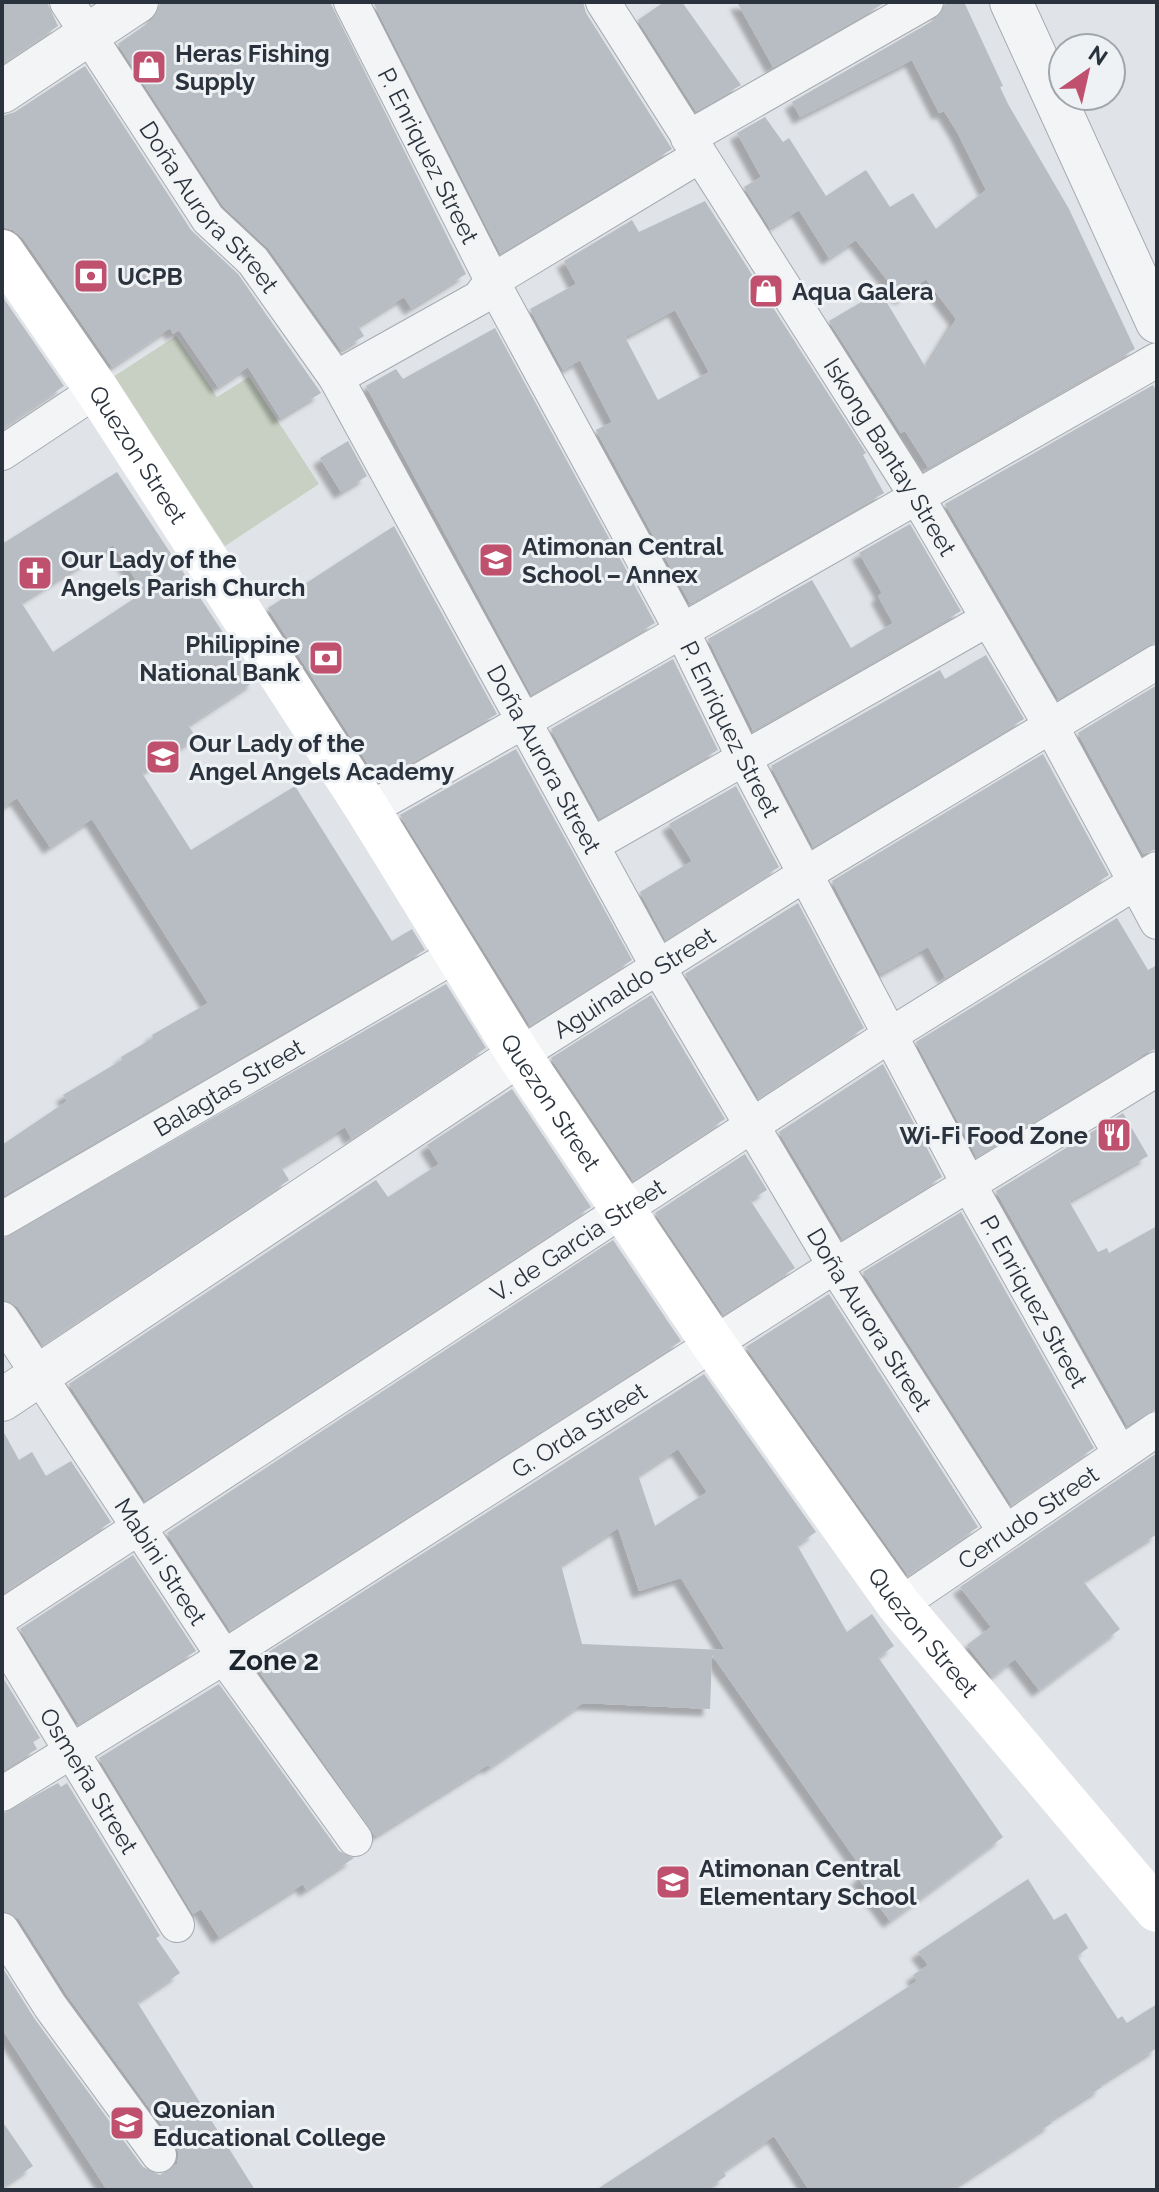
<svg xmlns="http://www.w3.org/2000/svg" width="1159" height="2192" viewBox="0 0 1159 2192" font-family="Raleway,sans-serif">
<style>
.green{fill:#c7d0c2}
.building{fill:#b8bdc3;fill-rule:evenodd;filter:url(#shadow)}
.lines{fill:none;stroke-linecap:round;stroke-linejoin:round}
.minor-casing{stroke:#a6abb1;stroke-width:36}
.tertiary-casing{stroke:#a6abb1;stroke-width:44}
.minor{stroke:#f2f4f6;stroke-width:34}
.tertiary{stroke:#f2f4f6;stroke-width:42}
.secondary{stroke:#fff;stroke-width:44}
.labels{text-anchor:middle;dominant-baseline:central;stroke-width:6;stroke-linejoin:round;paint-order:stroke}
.poi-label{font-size:24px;font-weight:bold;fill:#2a333d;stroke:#eff2f5;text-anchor:start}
.street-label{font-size:24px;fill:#2a333d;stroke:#eff2f5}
.quarter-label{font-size:28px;font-weight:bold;fill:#1c242e;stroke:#eff2f5}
</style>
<defs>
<filter id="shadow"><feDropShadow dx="-7" dy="7" stdDeviation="2" flood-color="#0004"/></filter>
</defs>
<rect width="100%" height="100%" fill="#e0e3e7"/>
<polygon class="green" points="176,336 217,397 249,377 319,484 225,546 113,377"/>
<g class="building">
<polygon points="2,2 47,2 58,26 2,63"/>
<polygon points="161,2 330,2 466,274 411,308 404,297 358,326 364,336 341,350 269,249 223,206 118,44 151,21"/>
<polygon points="373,2 583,2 586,13 672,149 500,253"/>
<polygon points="664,2 682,2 741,85 696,111 638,20"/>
<polygon points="737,2 886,2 773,67"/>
<polygon points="946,2 964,2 1003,86 1000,87 1008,104 1069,209 1135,349 928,467 905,431 901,433 829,321 880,291 926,368 956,319 926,279 901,298 856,240 829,258 799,210 770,228 744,187 761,177 737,133 765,117 783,142 789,138 826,196 866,170 890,207 913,193 936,229 986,190 957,132 944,111 939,113 912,60 800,117 792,102 936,19"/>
<polygon points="85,66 191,230 238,274 321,393 280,418 248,367 218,387 179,330 173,334 170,328 112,367 23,238 13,230 2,227 2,116 15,112"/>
<path d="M705,201L866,453L863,455L884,493L690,603L596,430L612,422L580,360L563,370L530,309L576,284L564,261L632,220L639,232ZM675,310L709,372L658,400L625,337Z"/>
<polygon points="2,296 64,386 2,428"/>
<polygon points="495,328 655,623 531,694 366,386 396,369 403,379"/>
<polygon points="1153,385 1157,392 1157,642 1058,698 945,504"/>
<polygon points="348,441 367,476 341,492 320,458"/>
<path d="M117,472L255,681L188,725L196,737L142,773L191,850L295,786L392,941L412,929L425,950L2,1196V1145L67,1101L63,1095L122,1060L121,1057L153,1038L152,1035L208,1003L92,819L50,847L17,798L2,808V544ZM113,545L144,592L53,652L21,602Z"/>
<polygon points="910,524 961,611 753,730 708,639 812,580 851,648 893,623 878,596 882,593 859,553"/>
<polygon points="394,526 497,714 379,781 268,608"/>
<polygon points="986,655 1024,719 813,846 771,766 940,670 945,679"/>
<polygon points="673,659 718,750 599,818 551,729"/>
<polygon points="1157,685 1157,849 1143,854 1078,733"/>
<polygon points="516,749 632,960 530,1025 400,815"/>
<polygon points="1043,754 1109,875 945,977 928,947 880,974 832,881"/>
<polygon points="736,786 779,867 665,939 640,892 692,861 669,824"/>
<polygon points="798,903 864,1028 758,1097 685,974"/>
<polygon points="1117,918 1148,970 1157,965 1157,1049 1147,1052 976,1156 916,1042"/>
<polygon points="446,984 486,1048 351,1138 345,1127 281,1167 289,1180 42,1344 18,1307 2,1299 2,1239"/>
<polygon points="651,995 725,1119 633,1180 551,1058"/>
<polygon points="883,1064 942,1177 842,1238 779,1132"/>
<polygon points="512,1089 591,1207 145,1500 69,1384 376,1180 388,1197 439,1164 427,1145"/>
<polygon points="1123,1113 1148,1156 1069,1201 1098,1252 1107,1248 1109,1253 1157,1226 1157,1409 1127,1425 996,1191"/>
<polygon points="745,1154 767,1190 750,1200 795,1268 723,1314 655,1213"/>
<polygon points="961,1212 1094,1448 1011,1504 863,1272"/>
<polygon points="613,1240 681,1341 230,1630 167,1533"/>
<polygon points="829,1294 978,1527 908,1575 746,1347"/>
<path d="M704,1374L816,1532L797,1545L847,1632L872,1614L894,1646L878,1657L1003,1837L890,1921L858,1878L865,1873L712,1655L710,1709L583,1703L490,1767L488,1765L375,1836L253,1662ZM678,1449L707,1492L655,1526L638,1475ZM618,1528L639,1591L681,1578L725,1650L582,1644L561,1565Z"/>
<polygon points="2,1429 19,1460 32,1452 46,1476 71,1461 111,1522 2,1593"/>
<polygon points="1157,1453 1157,1534 1083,1581 1120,1629 1039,1690 1015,1659 992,1677 967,1645 991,1627 960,1587"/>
<polygon points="133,1555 196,1651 78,1723 20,1629"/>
<polygon points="2,1676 40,1738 33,1742 37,1749 2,1770"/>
<polygon points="219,1684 339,1851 354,1858 306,1890 303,1884 219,1937 201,1909 193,1914 99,1758"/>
<polygon points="58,1783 61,1787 67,1783 160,1936 156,1938 180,1973 137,2002 255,2190 107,2190 2,2029 2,1967 34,2018 143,2167 160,2175 177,2164 179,2154 175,2143 67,1995 19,1919 2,1910 2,1814"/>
<polygon points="1028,1879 1054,1920 1066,1913 1088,1948 1077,1956 1118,2019 1122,2016 1127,2023 1157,2004 1157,2048 1100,2084 1102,2087 1050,2120 1052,2123 950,2190 809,2190 774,2136 723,2171 726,2176 705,2190 596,2190 917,1981 913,1975 928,1965 918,1952"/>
<polygon points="2,2121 33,2166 2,2187"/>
</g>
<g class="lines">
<defs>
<g id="minor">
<path id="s1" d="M67,2L208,219L253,261L336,378L657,965L835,1266L1004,1530"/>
<path id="s2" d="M351,2L500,296L681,629L744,758L968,1183L1119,1452"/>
<path id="s3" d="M603,2L916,495L1051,726L1157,922"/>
<polyline points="688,138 926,2"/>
<polyline points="336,378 479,298 492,281 699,156"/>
<polyline points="2,453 97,390"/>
<polyline points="368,810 1157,360"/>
<polyline points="592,845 988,619"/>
<path id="s4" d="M519,1055L807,873L1157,662"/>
<path id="s5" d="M2,1219L454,956"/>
<path id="s6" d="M2,1319L224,1657L355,1839"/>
<path id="s7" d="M899,1605L1157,1429"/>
<path id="s8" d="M2,1617L890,1035L1157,869"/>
<path id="s9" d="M2,1637L177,1925"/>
<path id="s10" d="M2,1794L224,1657L835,1266L1157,1069"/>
<polyline points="2,1930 50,2006 159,2155"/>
</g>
<g id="tertiary">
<polyline points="1011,2 1157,322"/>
<polyline points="2,92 137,2"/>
<polyline points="2,1400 519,1055"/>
</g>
</defs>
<use href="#minor" class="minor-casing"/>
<use href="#tertiary" class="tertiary-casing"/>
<use href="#minor" class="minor"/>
<use href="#tertiary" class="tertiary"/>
<path class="secondary" id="s11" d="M2,252L97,390L368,810L519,1055L714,1345L899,1605L1157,1910"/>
</g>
<defs>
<symbol id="shop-square" viewBox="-11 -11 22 22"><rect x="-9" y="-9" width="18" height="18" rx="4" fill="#c0516e" stroke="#eff2f5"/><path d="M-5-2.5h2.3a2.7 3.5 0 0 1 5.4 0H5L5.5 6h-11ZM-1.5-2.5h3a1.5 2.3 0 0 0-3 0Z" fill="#fff"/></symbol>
<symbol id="bank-square" viewBox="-11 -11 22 22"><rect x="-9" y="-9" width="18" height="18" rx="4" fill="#c0516e" stroke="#eff2f5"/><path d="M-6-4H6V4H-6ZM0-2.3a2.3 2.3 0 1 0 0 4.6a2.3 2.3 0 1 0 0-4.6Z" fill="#fff"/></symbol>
<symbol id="school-square" viewBox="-11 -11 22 22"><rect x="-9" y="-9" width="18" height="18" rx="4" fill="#c0516e" stroke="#eff2f5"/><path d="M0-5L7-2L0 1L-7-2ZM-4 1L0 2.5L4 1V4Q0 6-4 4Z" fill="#fff"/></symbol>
<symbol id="church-square" viewBox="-11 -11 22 22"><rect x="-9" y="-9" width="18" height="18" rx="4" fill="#c0516e" stroke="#eff2f5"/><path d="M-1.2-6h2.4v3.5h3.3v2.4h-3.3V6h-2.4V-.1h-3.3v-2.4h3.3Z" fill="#fff"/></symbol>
<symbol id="restaurant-square" viewBox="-11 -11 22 22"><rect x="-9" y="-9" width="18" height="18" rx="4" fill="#c0516e" stroke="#eff2f5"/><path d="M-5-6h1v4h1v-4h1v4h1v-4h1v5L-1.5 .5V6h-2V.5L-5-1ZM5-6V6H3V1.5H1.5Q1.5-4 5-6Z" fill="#fff"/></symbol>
<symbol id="university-square" viewBox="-11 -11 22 22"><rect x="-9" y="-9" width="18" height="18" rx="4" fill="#c0516e" stroke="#eff2f5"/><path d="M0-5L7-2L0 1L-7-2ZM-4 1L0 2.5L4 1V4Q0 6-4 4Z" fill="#fff"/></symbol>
</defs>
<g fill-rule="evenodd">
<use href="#shop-square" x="129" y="47" width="40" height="40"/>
<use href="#bank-square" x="71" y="256" width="40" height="40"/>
<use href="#shop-square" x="746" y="271" width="40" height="40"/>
<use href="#school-square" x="476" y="540" width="40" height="40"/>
<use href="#church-square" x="15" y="553" width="40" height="40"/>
<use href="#bank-square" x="306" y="638" width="40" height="40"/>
<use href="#school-square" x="143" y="737" width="40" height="40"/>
<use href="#restaurant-square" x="1094" y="1115" width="40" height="40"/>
<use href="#school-square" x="653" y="1862" width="40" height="40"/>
<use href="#university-square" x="107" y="2103" width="40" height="40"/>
</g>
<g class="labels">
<g class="poi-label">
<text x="175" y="53">Heras Fishing<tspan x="175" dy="28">Supply</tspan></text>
<text x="117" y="276">UCPB</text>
<text x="792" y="291">Aqua Galera</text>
<text x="522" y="546">Atimonan Central<tspan x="522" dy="28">School – Annex</tspan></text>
<text x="61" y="559">Our Lady of the<tspan x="61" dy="28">Angels Parish Church</tspan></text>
<text x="300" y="644" text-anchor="end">Philippine<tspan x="300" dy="28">National Bank</tspan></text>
<text x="189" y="743">Our Lady of the<tspan x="189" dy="28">Angel Angels Academy</tspan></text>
<text x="1088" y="1135" text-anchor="end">Wi-Fi Food Zone</text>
<text x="699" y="1868">Atimonan Central<tspan x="699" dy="28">Elementary School</tspan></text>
<text x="153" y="2109">Quezonian<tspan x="153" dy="28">Educational College</tspan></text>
</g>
<g class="street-label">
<text stroke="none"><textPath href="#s2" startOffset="172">P. Enriquez Street</textPath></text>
<text stroke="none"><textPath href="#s1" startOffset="250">Doña Aurora Street</textPath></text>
<text stroke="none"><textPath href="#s11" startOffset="244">Quezon Street</textPath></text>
<text stroke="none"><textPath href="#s3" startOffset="538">Iskong Bantay Street</textPath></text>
<text stroke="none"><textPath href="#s2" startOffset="820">P. Enriquez Street</textPath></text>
<text stroke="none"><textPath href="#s1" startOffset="898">Doña Aurora Street</textPath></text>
<text stroke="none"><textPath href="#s4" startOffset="136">Aguinaldo Street</textPath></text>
<text stroke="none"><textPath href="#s5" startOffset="262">Balagtas Street</textPath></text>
<text stroke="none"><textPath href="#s11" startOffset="1012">Quezon Street</textPath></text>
<text stroke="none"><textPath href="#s8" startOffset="688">V. de Garcia Street</textPath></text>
<text stroke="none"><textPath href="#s2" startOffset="1468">P. Enriquez Street</textPath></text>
<text stroke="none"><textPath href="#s1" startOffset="1546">Doña Aurora Street</textPath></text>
<text stroke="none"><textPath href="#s10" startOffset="682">G. Orda Street</textPath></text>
<text stroke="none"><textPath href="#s7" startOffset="156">Cerrudo Street</textPath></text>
<text stroke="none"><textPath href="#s6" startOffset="290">Mabini Street</textPath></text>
<text stroke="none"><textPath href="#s11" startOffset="1660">Quezon Street</textPath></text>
<text stroke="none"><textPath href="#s9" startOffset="168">Osmeña Street</textPath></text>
</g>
<g class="quarter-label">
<text x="274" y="1660">Zone 2</text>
</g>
</g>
<rect width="1159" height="2192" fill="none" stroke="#2a333d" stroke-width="8"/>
<g transform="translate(1087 72) rotate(34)"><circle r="38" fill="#eff2f5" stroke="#a0a6ab" stroke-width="2"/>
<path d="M0-6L14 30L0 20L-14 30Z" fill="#c0516e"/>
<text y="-12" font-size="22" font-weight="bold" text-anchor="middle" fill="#2a333d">N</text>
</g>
</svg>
